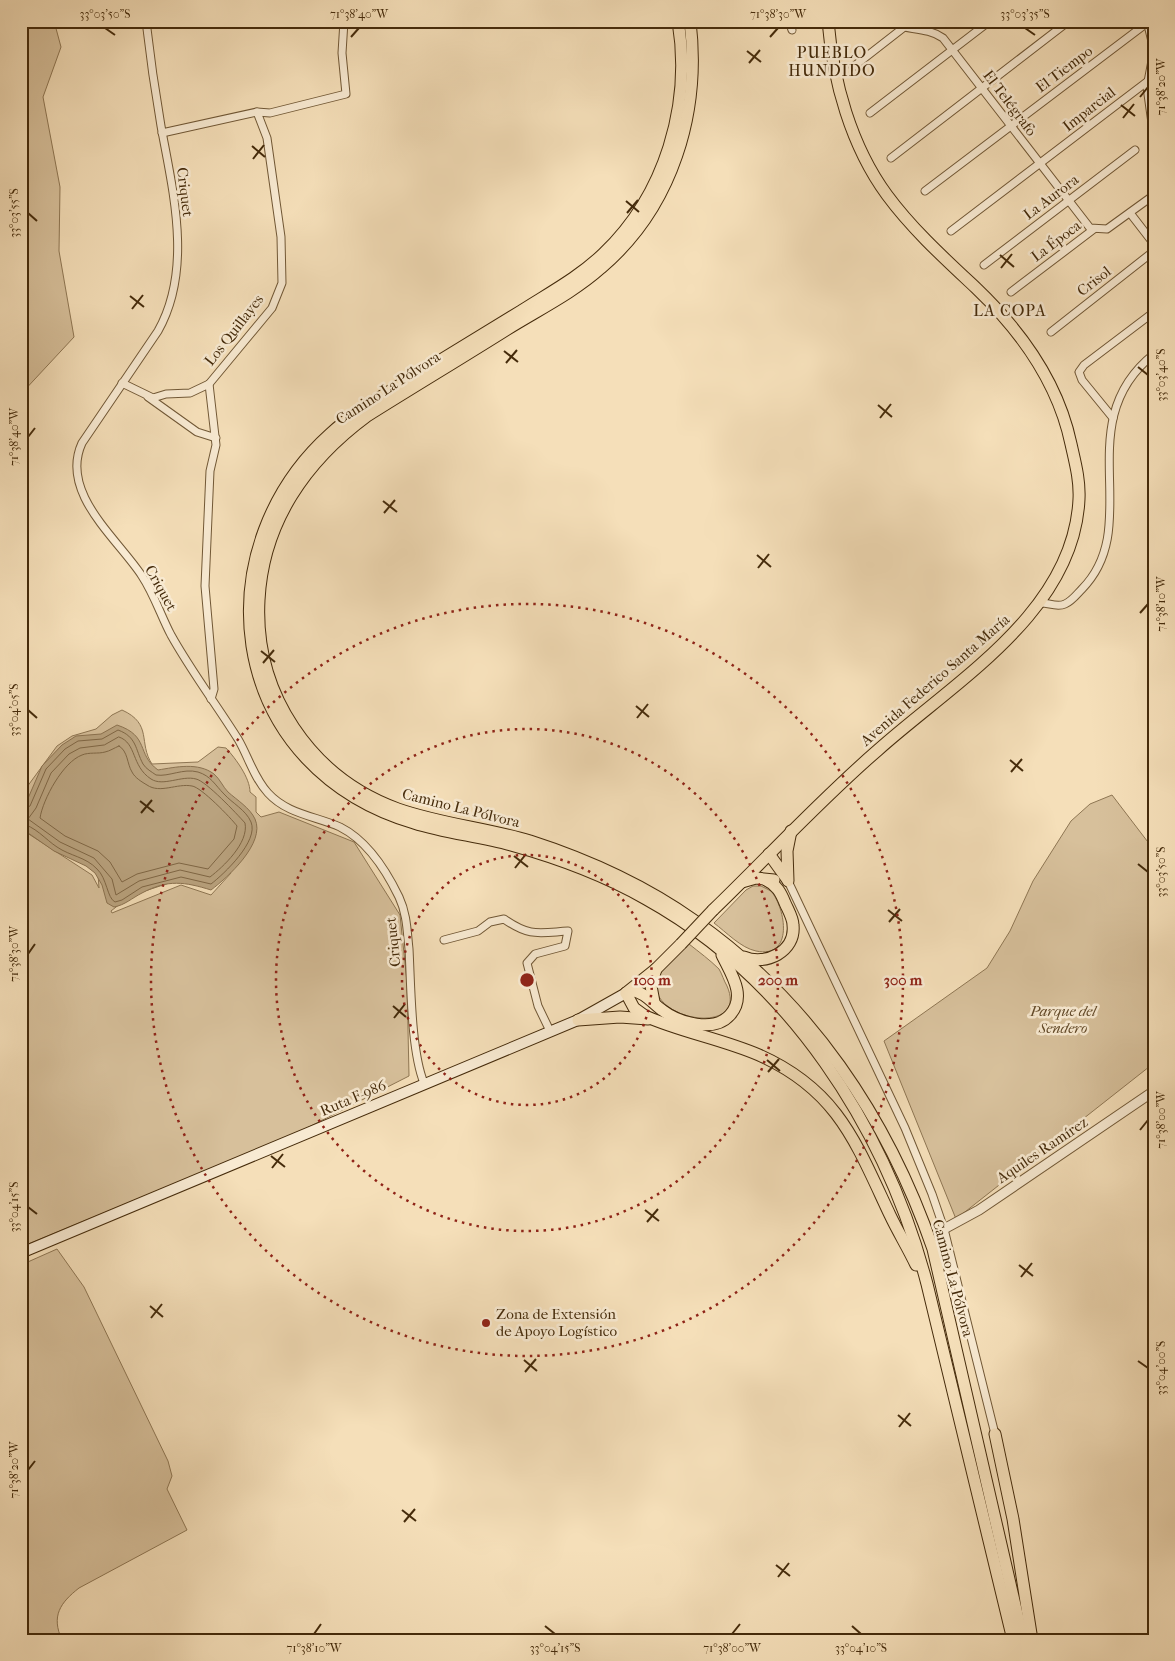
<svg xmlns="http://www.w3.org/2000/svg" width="1175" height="1661" viewBox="0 0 1175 1661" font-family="'IM FELL French Canon',serif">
<rect width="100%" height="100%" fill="#f5dfb9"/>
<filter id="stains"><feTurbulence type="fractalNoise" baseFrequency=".004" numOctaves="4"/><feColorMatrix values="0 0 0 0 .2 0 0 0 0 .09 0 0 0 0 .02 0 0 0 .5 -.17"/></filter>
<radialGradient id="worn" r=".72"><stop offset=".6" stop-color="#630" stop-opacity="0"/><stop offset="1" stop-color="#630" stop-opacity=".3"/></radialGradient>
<g fill="#d7c09b" stroke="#8e7653" fill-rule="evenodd">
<polygon points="21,21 54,21 61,47 43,97 60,187 59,251 74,337 21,394"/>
<path d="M122,710c31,14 16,33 30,54l46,-2 20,-15 8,1c10,11 24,30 24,44l6,5v15l5,5 18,-5 75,30 46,73 7,67 2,94 -112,57 -276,114v-418l71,46 7,13 -1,-14 -77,-56v-21l3,-6 33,-45 15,-10 24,-7 16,-14zM231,873l-20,22 -30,-10 -69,28 -1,-2 19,-15 63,-21z"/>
<polygon points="1112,795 1154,850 1154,1063 956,1219 884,1041 987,968 1010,931 1033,881 1071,821 1090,804"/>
<path d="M753,886h8l10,5c15,18 23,68 -15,60 -15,-3 -30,-19 -42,-28l32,-33z"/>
<path d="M689,944c10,8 21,16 30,25 3,5 5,12 8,17 23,52 -84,35 -70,-9 3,-8 25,-26 32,-33z"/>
<path d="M57,1249l27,38 84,174 4,15 -5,13 20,41 -108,58c-19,15 -28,28 -17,52h-41v-375z"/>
</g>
<path fill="#b9a27e" stroke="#8b7250" d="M117,725c33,11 19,29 41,45 18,-3 40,-8 56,4 6,5 9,13 14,18 9,8 22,16 27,27 11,24 -28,59 -44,71 -26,-8 -43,-11 -69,3 -10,5 -17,12 -28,14l-7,-4 -5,-18 -7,-12 -9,-7 -32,-15 -33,-23v-20l5,-5 16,-37 20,-21 14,-9 25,-2z"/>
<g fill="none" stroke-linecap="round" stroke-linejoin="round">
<g stroke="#7f6644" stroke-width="1">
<path d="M119,737c18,6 12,29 32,42 12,8 31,-4 45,0 10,2 41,35 49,44 4,20 -22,44 -35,54l-30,-7 -41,11 -23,14 -4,-16 -18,-21 -34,-16 -32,-23 8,-11 15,-35 18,-19 11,-6 24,-3z"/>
<path d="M119,746c9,5 8,18 13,26 3,6 10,10 15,13 13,9 30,-2 45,1 9,1 39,32 45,40l-3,13 -26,30 -29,-6 -42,11 -15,8 -12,-20 -12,-11 -33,-15 -25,-18c3,-19 23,-56 42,-63 7,-3 16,-1 23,-3 5,-1 9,-4 14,-6z"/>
<path d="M21,811l9,-5 16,-37 19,-20 13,-8 24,-2 16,-9c19,7 17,19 25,34 3,5 9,8 13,11 13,2 27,-7 42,-3 13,4 17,13 26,22 8,9 22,16 27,28 8,19 -27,52 -40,62l-30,-7 -39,10 -20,13 -7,2c-8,-4 -8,-24 -18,-33 -11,-12 -27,-13 -40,-22 -11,-7 -23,-22 -36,-23"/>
</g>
<g stroke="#715836" stroke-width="9">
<g id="minor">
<path d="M146,21c4,35 9,70 15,105 12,66 32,143 -3,205l-76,112c-23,50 36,96 60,133 12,18 19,40 29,59 20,36 45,69 67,104 10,17 16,39 30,54 19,21 47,23 72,34 28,14 46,43 59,70 8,17 8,34 10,52 2,37 2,102 15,134"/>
<polyline points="789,21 792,30"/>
<path d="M886,21c17,10 40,5 57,17l147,190 17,1 47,-34"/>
<polyline points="1147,21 1154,50 1147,87 1154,138"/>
<polyline points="853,67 912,21"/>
<polyline points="870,113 990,21"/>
<polyline points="162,133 257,112 270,113 346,94 342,53 344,21"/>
<polyline points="891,158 1069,21"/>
<polyline points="925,191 1147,23"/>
<polyline points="1130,213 1154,244"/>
<polyline points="951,231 1148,81"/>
<polyline points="984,265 1135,150"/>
<polyline points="1011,292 1094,229"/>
<polyline points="1051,332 1154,251"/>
<polyline points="122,383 153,398 166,394 190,393 209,384 272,308 282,283 281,237 267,138 257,112"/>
<polyline points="209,384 216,445 210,471 205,586 214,689 211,699"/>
<polyline points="148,397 197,432 216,438"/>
<polyline points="1113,418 1082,380 1079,372 1084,365 1154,312"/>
<path d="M1039,603c9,-1 17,5 26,1 7,-3 12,-10 17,-15 64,-65 -15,-166 72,-235"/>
<polyline points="788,881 905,1128 932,1194 944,1229 995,1434"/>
<path d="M444,940l34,-9 12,-9 14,-3c26,18 34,14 64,12l-3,15 -30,8 -8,9 11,43 12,25"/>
</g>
</g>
<g stroke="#715836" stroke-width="11">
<polyline id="tertiary" points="944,1229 979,1210 1154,1091"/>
</g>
<g stroke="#452b0b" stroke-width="12">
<polyline id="secondary" points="21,1253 578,1020 626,993"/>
</g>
<g stroke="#452b0b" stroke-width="13">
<g id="primary">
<path d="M713,910c55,-53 107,-110 165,-160 76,-68 196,-138 201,-251 1,-19 -4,-37 -8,-55 -13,-62 -50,-113 -95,-156 -31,-29 -64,-59 -89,-93 -36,-49 -54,-114 -59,-174"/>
<polyline points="626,993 656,969 681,944"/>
</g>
</g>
<g stroke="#452b0b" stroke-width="13">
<g id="trunk">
<path d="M678,21c14,84 -13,174 -75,233 -24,23 -54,39 -82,57 -36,22 -72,44 -108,66 -29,18 -58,34 -83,57 -59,53 -90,132 -78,212 14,89 77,152 162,177 31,10 65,13 97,22 47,13 93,30 135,54 144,80 240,229 281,385l86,356"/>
<path d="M690,21c11,91 -17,186 -89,247 -28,25 -63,42 -95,62 -46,29 -93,57 -139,86 -61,45 -104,106 -108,184 -5,93 51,177 139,209 43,15 88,19 132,32 59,19 114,44 165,80 114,80 193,197 238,328l90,391"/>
<polyline points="769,854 787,879"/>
<polyline points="788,881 787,851 791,831"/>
<polyline points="742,882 756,878 774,880"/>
<path d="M744,957c21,9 52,-5 49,-32 0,-7 -5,-15 -8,-22 -4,-10 -8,-18 -19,-23"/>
<path d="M631,990c15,3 20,12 31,20 17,13 52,23 68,5 17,-19 1,-41 -8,-60"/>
<path d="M626,993l8,15 11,8c36,16 77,23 114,39 79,35 97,88 131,160 8,17 18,33 26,50"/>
<polyline points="654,1002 651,986 656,969"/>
<polyline points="578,1020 620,1017 648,1019"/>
<polyline points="995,1434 1013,1519 1032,1640"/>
</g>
</g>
<use href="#minor" stroke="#f8ead2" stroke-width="7"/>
<use href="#tertiary" stroke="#f8ead2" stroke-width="9"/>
<use href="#secondary" stroke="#f8ead2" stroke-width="10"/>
<use href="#primary" stroke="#f5dfb9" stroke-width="11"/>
<use href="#trunk" stroke="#f5dfb9" stroke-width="11"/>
<g stroke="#452b0b" stroke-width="13" stroke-linecap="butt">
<polyline id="primary-bridge" points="681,944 713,910"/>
</g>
<use href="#primary-bridge" stroke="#f5dfb9" stroke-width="11"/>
</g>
<path fill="none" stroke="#452b0b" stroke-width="2" d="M105,28l10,7M1025,28l10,7M351,37l8,-9M770,37l8,-9M747,51l14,11M749,63l11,-13M1140,97l8,-10M1121,105l14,11M1123,118l11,-14M252,146l13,11M253,159l11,-14M626,201l13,11M28,213l9,8M627,213l11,-13M1000,255l14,12M1001,268l11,-14M130,296l14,11M132,309l11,-14M504,351l14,11M506,363l11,-13M1138,367l10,8M878,405l14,12M880,418l11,-14M28,437l7,-9M383,501l14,11M384,513l11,-13M757,555l14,12M758,568l11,-14M1140,613l8,-9M261,651l14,11M263,663l11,-13M636,706l13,11M28,710l9,8M637,718l11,-14M1010,760l13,11M1011,772l11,-13M140,801l14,11M141,813l11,-13M514,856l14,11M1138,864l10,8M515,868l11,-14M888,910l14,11M889,922l11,-13M28,954l7,-10M393,1006l13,11M394,1018l11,-14M767,1060l13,11M768,1072l11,-13M1140,1130l8,-10M271,1156l14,11M272,1168l11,-14M28,1207l9,7M645,1210l14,11M647,1222l11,-13M1019,1265l14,11M1021,1277l11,-14M150,1306l13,11M151,1318l11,-14M524,1360l13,11M1138,1361l10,7M525,1372l11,-13M898,1415l13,11M899,1427l11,-14M28,1470l7,-9M402,1510l14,11M404,1522l11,-13M776,1565l14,11M778,1577l11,-14M545,1626l10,8M852,1626l9,8M314,1634l7,-10M732,1634l8,-10"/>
<g fill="none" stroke="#8f2418" stroke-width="2.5" stroke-dasharray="2.5 5">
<circle cx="527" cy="980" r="125"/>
<circle cx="527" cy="980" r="251"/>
<circle cx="527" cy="980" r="376"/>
</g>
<circle fill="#8f2418" stroke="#f8ead2" stroke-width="2" cx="486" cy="1323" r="5"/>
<g text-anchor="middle" stroke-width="5" stroke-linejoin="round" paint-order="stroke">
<g font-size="15" fill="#452b0b" stroke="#f8ead2">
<text transform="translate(1064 69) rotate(-37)" y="5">El Tiempo</text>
<text transform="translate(1010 103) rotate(53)" y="5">El Telégrafo</text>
<text transform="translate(1089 109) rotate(-38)" y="5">Imparcial</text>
<text transform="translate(185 192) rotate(83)" y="5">Criquet</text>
<text transform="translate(1051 197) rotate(-37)" y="5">La Aurora</text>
<text transform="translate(1056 241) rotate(-37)" y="5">La Época</text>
<text transform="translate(1094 281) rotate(-38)" y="5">Crisol</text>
<text transform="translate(234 330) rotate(-52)" y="5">Los Quillayes</text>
<text transform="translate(388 388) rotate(-33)" y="5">Camino La Pólvora</text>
<text transform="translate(161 588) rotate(61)" y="5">Criquet</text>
<text transform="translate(935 680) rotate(-41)" y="5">Avenida Federico Santa María</text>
<text transform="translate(461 808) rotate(14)" y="5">Camino La Pólvora</text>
<text transform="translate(393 942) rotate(-96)" y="5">Criquet</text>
<text transform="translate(353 1098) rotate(-23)" y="5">Ruta F-986</text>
<text transform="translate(1042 1150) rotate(-34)" y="5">Aquiles Ramírez</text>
<text transform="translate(953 1278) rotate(75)" y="5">Camino La Pólvora</text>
</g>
<g font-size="15" font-style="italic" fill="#624928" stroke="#f8ead2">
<text x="1063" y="1016">Parque del<tspan x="1063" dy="17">Sendero</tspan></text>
</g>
<g font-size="15" fill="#452b0b" stroke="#f8ead2" text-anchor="start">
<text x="496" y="1319">Zona de Extensión<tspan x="496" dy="17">de Apoyo Logístico</tspan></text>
</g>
<g font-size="16" letter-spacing="1" fill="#452b0b" stroke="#f8ead2">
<text x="832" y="58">PUEBLO<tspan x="832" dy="18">HUNDIDO</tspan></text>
<text x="1010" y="316">LA COPA</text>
</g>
</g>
<circle cx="527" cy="980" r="8" fill="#8f2418" stroke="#f8ead2" stroke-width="2.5"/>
<g font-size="15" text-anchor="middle" font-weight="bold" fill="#8f2418" stroke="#f8ead2" stroke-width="5" stroke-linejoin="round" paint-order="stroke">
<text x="652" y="985">100 m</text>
<text x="778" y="985">200 m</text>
<text x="903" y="985">300 m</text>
</g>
<rect width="1175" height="1661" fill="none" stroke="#f5dfb9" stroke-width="55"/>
<rect x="28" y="28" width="1120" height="1606" fill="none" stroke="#452b0b" stroke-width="2"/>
<g font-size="12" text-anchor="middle" fill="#452b0b">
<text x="105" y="18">33°03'50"S</text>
<text x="359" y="18">71°38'40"W</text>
<text x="778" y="18">71°38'30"W</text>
<text x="1025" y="18">33°03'35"S</text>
<text transform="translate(1161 87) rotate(-90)" y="4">71°38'20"W</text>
<text transform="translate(14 213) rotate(-90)" y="4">33°03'55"S</text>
<text transform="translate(1161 375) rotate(-90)" y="4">33°03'40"S</text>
<text transform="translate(14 437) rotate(-90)" y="4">71°38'40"W</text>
<text transform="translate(1161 604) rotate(-90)" y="4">71°38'10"W</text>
<text transform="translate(14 710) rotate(-90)" y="4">33°04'05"S</text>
<text transform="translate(1161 872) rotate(-90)" y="4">33°03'50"S</text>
<text transform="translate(14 954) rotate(-90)" y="4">71°38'30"W</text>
<text transform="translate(1161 1120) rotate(-90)" y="4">71°38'00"W</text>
<text transform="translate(14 1207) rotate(-90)" y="4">33°04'15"S</text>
<text transform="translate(1161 1368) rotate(-90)" y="4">33°04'00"S</text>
<text transform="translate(14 1470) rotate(-90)" y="4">71°38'20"W</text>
<text x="314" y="1652">71°38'10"W</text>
<text x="555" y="1652">33°04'15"S</text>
<text x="732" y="1652">71°38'00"W</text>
<text x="861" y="1652">33°04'10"S</text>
</g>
<rect width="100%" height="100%" filter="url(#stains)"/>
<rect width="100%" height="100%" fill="url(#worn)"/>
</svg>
